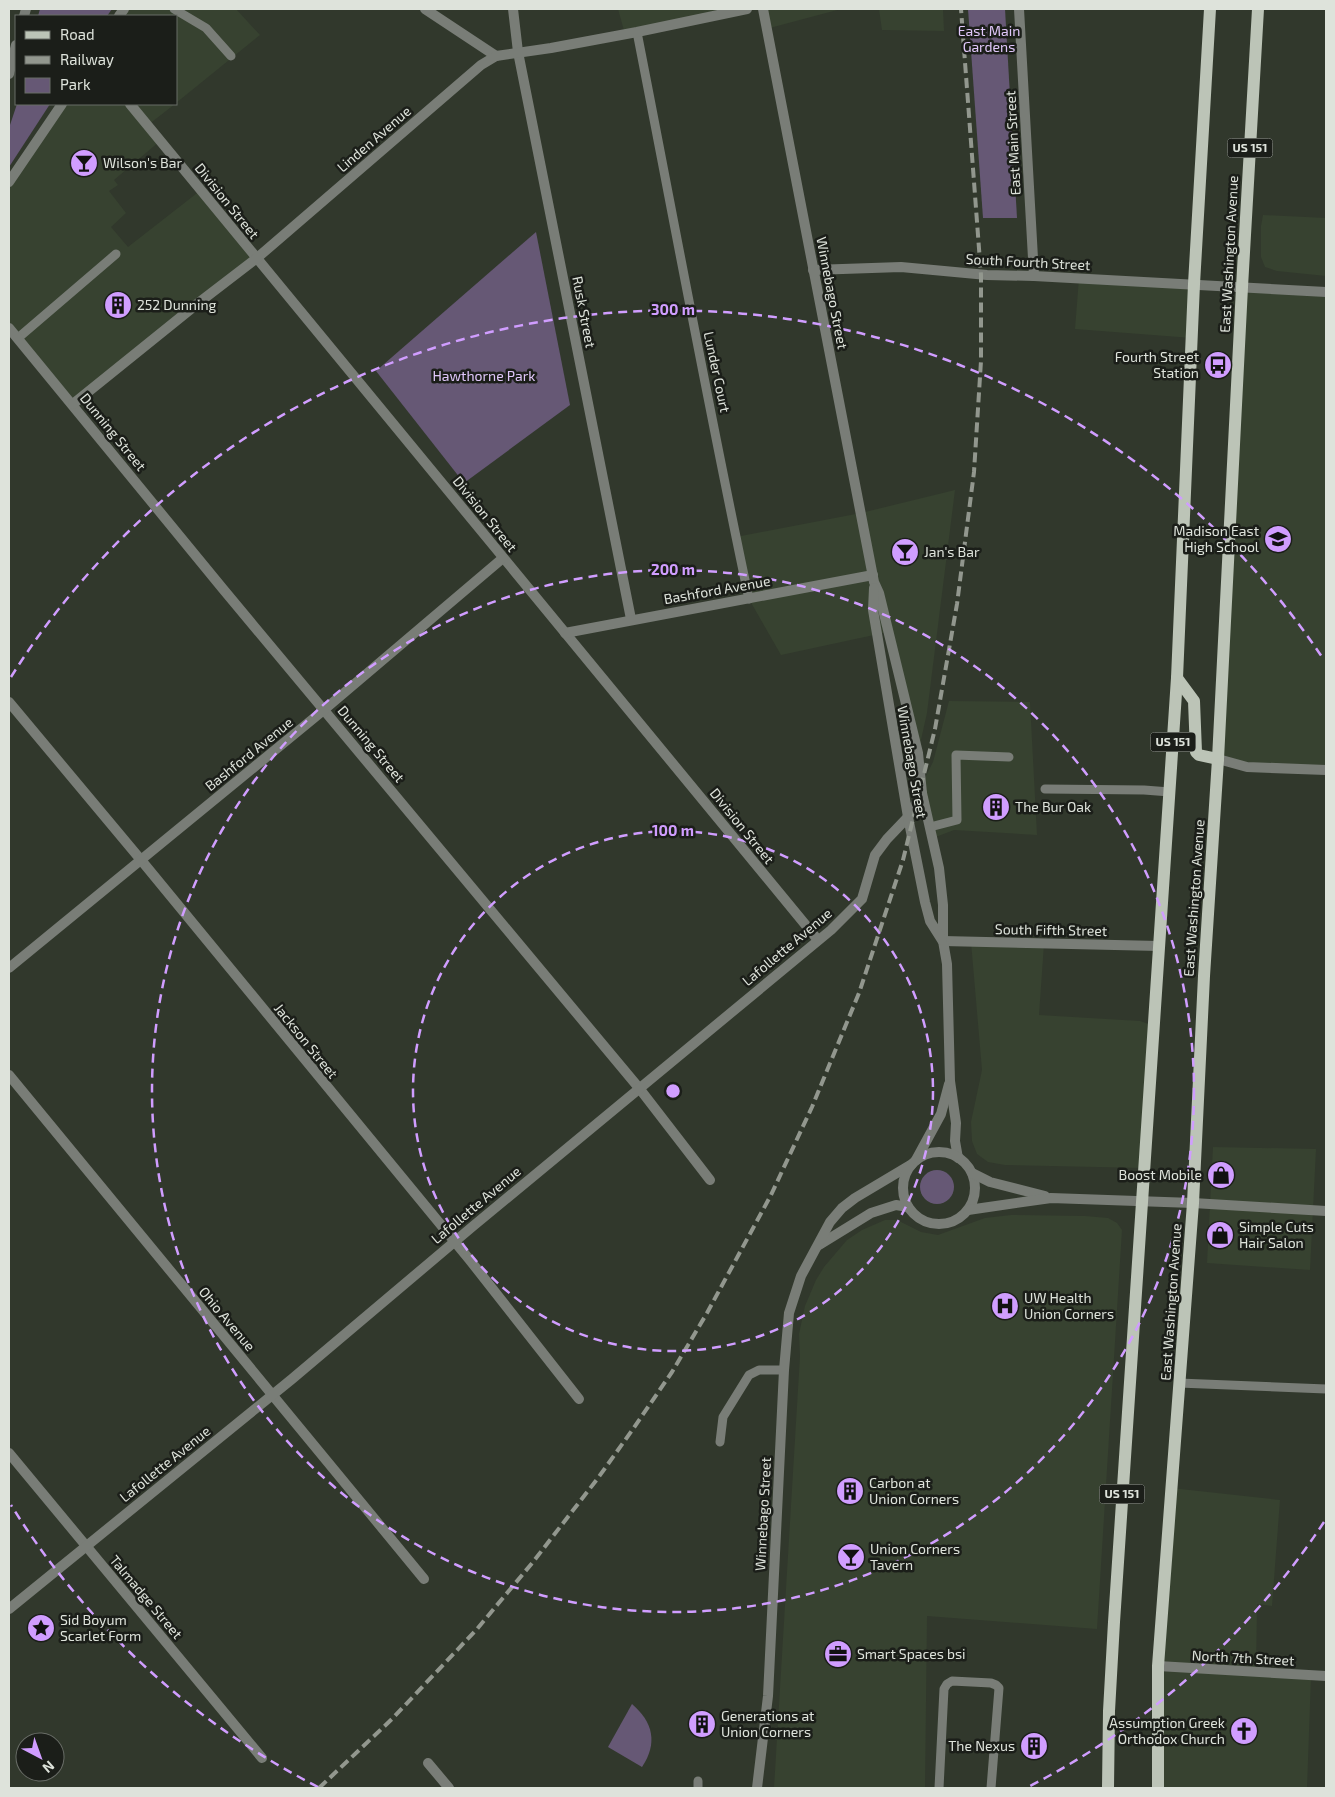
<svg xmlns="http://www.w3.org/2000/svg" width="1335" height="1797" viewBox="0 0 1335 1797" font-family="'Exo 2',sans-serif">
<rect width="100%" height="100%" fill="#31382c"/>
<g fill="#374230">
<polygon points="124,9 236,9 260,35 176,103 176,16 119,16"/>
<polygon points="618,9 747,9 625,34"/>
<polygon points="763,9 841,9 766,29"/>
<polygon points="879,9 943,9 944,31 882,30"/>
<polygon points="62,104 175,104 148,125 160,141 114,180 118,185 109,191 126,213 111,227 128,247 201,190 257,258 73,404 9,328 9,182"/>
<polygon points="1263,215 1326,218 1326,276 1277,271 1265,267 1261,257 1261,226"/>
<polygon points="1079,278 1194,284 1192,338 1075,329"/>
<polygon points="1242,287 1326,292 1326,770 1218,759"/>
<polygon points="955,490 927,713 918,753 888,632 781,655 749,599 736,537 861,513"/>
<polygon points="949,701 1030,702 1037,835 954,830 933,838 921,786 933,762"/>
<polygon points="971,942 1044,944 1039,1015 1140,1021 1154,1026 1144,1168 1005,1165 988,1162 977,1154 972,1141 971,1122 982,1070"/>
<polygon points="1213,1147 1316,1149 1310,1270 1207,1263"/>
<polygon points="1011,1215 1085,1216 1108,1218 1117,1223 1122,1230 1097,1629 927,1616 925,1788 774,1788 800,1356 799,1334 805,1306 816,1280 824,1267 847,1240 862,1230 885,1220 897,1220 921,1232 938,1235 985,1218"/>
<polygon points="1171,1488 1280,1500 1272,1606 1257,1604 1256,1672 1311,1676 1307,1788 1158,1788"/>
</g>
<g fill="#665875">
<polygon points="40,9 112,9 107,16 38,16"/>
<polygon points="968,9 1005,9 1017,218 983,218"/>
<polygon points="17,104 50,104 9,167 9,128"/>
<polygon points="536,232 570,405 464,483 376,371"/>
<circle cx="937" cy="1187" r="17"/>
<path d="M632,1704c21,18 26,39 10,63l-34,-20z"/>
</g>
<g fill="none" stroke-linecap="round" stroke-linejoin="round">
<g stroke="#797d77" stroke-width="9">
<polyline points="174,9 206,28 231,56"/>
<path d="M637,32c37,189 72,379 112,567"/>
<polyline points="18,338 116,254"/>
<polyline points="1045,789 1144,790 1170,792"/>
<polyline points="930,827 957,820 956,755 1009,757"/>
<polyline points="1179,1383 1326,1389"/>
<polyline points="720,1442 723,1417 749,1375 759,1370 784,1370"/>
<polyline points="698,1788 698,1781"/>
<polyline points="939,1788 944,1689 947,1684 952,1681 991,1683 996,1685 999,1688 991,1788"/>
</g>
<g stroke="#797d77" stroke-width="10">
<polyline points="425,9 496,56"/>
<polyline points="513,9 518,52 631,619"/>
<polyline points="1019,9 1034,276"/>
<polyline points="130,104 818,940"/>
<polyline points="813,270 901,267 987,275 1034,276 1326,292"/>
<polyline points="9,328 223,589 639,1088 710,1180"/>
<polyline points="73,404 197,304 257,258 481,65 496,56 551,48 637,32 747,9"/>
<polyline points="565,633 873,575"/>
<polyline points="9,702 141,860 469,1259 579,1399"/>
<polyline points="1218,759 1247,767 1326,770"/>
<polyline points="943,941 1159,946"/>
<polyline points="9,968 325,709 503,558"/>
<polyline points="9,1075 424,1579"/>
<polyline points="1193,1203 1326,1211"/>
<polyline points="819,1245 871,1213 896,1205 908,1207"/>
<polyline points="9,1453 262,1758"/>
<polyline points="9,1609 292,1379 472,1227 831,930 862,899 875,855 887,839 908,817 922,793"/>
<polyline points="1158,1666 1326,1676"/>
<polyline points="428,1763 449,1788"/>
<polyline points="757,1788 768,1696 784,1370 789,1313 801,1276 830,1222 842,1208 855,1198 912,1164"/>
</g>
<g stroke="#797d77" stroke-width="10">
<polyline points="763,9 874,582 879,593 918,753 922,793 939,868 943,905 943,941 947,964 950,1081 956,1123 955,1141 958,1158"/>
<polyline points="24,16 26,9"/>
<polyline points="119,16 124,9"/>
<polyline points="9,74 16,45"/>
<polyline points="9,182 62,104"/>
<polyline points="874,588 873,610 908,817 925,902 930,921 942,940"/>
<circle cx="939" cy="1188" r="36"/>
<polyline points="916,1160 941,1114 949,1084"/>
<polyline points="972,1173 990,1182 1045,1196"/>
<polyline points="968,1210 1051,1198 1193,1203"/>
</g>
<g stroke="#bcc4b7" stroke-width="12">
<polyline points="1177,678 1194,701 1196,752 1199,755 1218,759"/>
<polyline points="1108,1788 1109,1711 1114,1622 1177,678 1194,284 1210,9"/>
<polyline points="1158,1788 1158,1666 1193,1203 1204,976 1218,759 1242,287 1258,9"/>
</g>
<polyline stroke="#92978e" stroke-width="4" stroke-dasharray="10 5" stroke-linecap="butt" points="319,1788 392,1719 477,1629 533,1562 598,1478 633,1429 672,1372 707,1313 771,1195 812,1107 859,993 903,860 935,729 957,604 974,472 981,361 981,275 961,9"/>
</g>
<g fill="none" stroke="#d09dff" stroke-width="2.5" stroke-dasharray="9 6">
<circle cx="673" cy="1091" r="260"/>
<circle cx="673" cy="1091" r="521"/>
<path d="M1324 1522A781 781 0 0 1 1028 1787M318 1787A781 781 0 0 1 11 1505M11 677A781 781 0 0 1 1324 660"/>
</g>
<defs>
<g id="bar-disc" transform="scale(1.4375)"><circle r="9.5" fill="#d09dff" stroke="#1b1e19"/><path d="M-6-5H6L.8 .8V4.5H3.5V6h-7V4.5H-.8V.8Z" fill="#111"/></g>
<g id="building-disc" transform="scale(1.4375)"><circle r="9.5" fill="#d09dff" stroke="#1b1e19"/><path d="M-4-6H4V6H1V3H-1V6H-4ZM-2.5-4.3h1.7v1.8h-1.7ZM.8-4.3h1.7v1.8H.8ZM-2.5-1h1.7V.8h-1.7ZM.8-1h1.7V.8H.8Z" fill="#111"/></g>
<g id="bus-disc" transform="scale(1.4375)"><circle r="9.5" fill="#d09dff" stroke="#1b1e19"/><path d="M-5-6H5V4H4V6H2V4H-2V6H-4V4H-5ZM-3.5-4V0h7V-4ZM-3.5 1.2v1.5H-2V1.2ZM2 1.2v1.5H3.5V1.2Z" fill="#111"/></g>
<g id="school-disc" transform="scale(1.4375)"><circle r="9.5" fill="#d09dff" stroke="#1b1e19"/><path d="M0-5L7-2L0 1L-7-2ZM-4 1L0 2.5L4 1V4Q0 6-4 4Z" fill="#111"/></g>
<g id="shop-disc" transform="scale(1.4375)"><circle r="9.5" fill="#d09dff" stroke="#1b1e19"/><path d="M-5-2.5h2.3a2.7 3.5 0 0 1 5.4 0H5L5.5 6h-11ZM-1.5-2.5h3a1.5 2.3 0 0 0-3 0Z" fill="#111"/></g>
<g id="hospital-disc" transform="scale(1.4375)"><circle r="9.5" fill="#d09dff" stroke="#1b1e19"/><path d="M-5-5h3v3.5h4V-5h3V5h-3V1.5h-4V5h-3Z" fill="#111"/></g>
<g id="sight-disc" transform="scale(1.4375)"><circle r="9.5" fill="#d09dff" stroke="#1b1e19"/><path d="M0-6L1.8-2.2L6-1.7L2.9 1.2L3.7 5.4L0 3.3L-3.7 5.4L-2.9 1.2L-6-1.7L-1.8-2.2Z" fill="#111"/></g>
<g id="office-disc" transform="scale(1.4375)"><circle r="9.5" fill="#d09dff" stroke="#1b1e19"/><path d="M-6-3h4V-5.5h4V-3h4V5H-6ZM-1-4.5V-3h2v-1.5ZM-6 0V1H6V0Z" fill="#111"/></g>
<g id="church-disc" transform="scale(1.4375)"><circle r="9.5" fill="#d09dff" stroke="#1b1e19"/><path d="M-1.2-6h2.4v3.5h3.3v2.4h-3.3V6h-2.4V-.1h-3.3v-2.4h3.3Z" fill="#111"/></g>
</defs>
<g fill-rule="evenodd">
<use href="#bar-disc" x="84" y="163"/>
<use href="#building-disc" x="118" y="305"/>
<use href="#bus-disc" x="1218" y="365"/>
<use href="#school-disc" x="1278" y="539"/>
<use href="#bar-disc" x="905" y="552"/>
<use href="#building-disc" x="996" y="807"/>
<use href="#shop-disc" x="1221" y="1175"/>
<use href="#shop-disc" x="1220" y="1235"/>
<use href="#hospital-disc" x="1005" y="1306"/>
<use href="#building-disc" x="850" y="1491"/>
<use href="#bar-disc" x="851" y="1557"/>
<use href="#sight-disc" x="41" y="1628"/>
<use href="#office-disc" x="838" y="1654"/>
<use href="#building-disc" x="702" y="1724"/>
<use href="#church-disc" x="1244" y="1731"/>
<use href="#building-disc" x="1034" y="1746"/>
</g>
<g text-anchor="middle" stroke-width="5" stroke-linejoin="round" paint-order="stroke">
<g fill="#1b1e19" stroke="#a4a8a1" stroke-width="1">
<rect x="1227.5" y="138.5" width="45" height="19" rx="4"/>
<rect x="1150.5" y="732.5" width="45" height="19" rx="4"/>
<rect x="1099.5" y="1484.5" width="45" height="19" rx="4"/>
</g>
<g font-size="12" font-weight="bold" fill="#dee3db">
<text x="1250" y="152">US 151</text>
<text x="1173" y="746">US 151</text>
<text x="1122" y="1498">US 151</text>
</g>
<g font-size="14" fill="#e0c7fa" stroke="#1b1e19">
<text x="989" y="36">East Main<tspan x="989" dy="16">Gardens</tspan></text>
<text x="484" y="381">Hawthorne Park</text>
</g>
<g font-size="14" fill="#dee3db" stroke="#1b1e19">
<text transform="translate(374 139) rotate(-41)" y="5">Linden Avenue</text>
<text transform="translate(1013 143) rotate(-93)" y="5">East Main Street</text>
<text transform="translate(227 201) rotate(51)" y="5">Division Street</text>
<text transform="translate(1229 254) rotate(-87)" y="5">East Washington Avenue</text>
<text transform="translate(1028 262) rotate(3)" y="5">South Fourth Street</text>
<text transform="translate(832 293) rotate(79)" y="5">Winnebago Street</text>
<text transform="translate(584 312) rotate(79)" y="5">Rusk Street</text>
<text transform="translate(717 372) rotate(78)" y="5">Lunder Court</text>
<text transform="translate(113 432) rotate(51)" y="5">Dunning Street</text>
<text transform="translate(485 514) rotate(51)" y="5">Division Street</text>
<text transform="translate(717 590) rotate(-10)" y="5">Bashford Avenue</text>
<text transform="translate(371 744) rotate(50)" y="5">Dunning Street</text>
<text transform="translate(249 754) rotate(-39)" y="5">Bashford Avenue</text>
<text transform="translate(912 762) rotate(80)" y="5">Winnebago Street</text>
<text transform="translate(742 826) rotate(51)" y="5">Division Street</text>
<text transform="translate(1194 898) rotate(-86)" y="5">East Washington Avenue</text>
<text transform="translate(1051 930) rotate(1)" y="5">South Fifth Street</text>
<text transform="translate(787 947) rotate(-40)" y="5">Lafollette Avenue</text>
<text transform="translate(306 1041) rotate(51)" y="5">Jackson Street</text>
<text transform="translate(476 1205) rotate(-40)" y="5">Lafollette Avenue</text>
<text transform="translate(1171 1302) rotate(-86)" y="5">East Washington Avenue</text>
<text transform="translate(227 1319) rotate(50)" y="5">Ohio Avenue</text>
<text transform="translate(165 1464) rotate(-39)" y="5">Lafollette Avenue</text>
<text transform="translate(763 1514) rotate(-87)" y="5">Winnebago Street</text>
<text transform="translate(146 1597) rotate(50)" y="5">Talmadge Street</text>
<text transform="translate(1243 1658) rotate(3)" y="5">North 7th Street</text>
</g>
<g font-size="14" fill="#dee3db" stroke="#1b1e19" text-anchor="start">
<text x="103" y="168">Wilson's Bar</text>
<text x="137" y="310">252 Dunning</text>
<text x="1199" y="362" text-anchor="end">Fourth Street<tspan x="1199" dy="16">Station</tspan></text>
<text x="1259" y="536" text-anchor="end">Madison East<tspan x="1259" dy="16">High School</tspan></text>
<text x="924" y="557">Jan's Bar</text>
<text x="1015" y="812">The Bur Oak</text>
<text x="1202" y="1180" text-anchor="end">Boost Mobile</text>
<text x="1239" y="1232">Simple Cuts<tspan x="1239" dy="16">Hair Salon</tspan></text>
<text x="1024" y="1303">UW Health<tspan x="1024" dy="16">Union Corners</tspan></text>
<text x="869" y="1488">Carbon at<tspan x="869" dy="16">Union Corners</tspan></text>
<text x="870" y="1554">Union Corners<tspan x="870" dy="16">Tavern</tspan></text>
<text x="60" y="1625">Sid Boyum<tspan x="60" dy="16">Scarlet Form</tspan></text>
<text x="857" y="1659">Smart Spaces bsi</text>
<text x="721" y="1721">Generations at<tspan x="721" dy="16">Union Corners</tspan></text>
<text x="1225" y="1728" text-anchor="end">Assumption Greek<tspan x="1225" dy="16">Orthodox Church</tspan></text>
<text x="1015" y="1751" text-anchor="end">The Nexus</text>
</g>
</g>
<circle cx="673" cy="1091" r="8" fill="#d09dff" stroke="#1b1e19" stroke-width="2.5"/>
<g font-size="15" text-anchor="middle" font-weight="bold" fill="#d09dff" stroke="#1b1e19" stroke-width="5" stroke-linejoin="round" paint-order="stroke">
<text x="673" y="315">300 m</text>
<text x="673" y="575">200 m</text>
<text x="673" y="836">100 m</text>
</g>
<rect width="1335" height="1797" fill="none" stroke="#dee3db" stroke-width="20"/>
<rect x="15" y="15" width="162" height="90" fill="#1b1e19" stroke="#696d67"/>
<rect x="25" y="31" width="25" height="8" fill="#bcc4b7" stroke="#696d67"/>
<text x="60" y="40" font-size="15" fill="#dee3db">Road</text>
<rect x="25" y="56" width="25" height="8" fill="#92978e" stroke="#696d67"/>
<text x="60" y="65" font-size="15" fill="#dee3db">Railway</text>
<rect x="25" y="78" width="25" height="15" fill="#665875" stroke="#696d67"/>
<text x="60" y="90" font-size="15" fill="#dee3db">Park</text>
<g transform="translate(40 1757) rotate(139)"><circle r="24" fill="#1b1e19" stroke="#696d67"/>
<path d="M0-4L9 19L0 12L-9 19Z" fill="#d09dff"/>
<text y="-8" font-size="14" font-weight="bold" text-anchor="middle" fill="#dee3db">N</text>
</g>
</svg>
